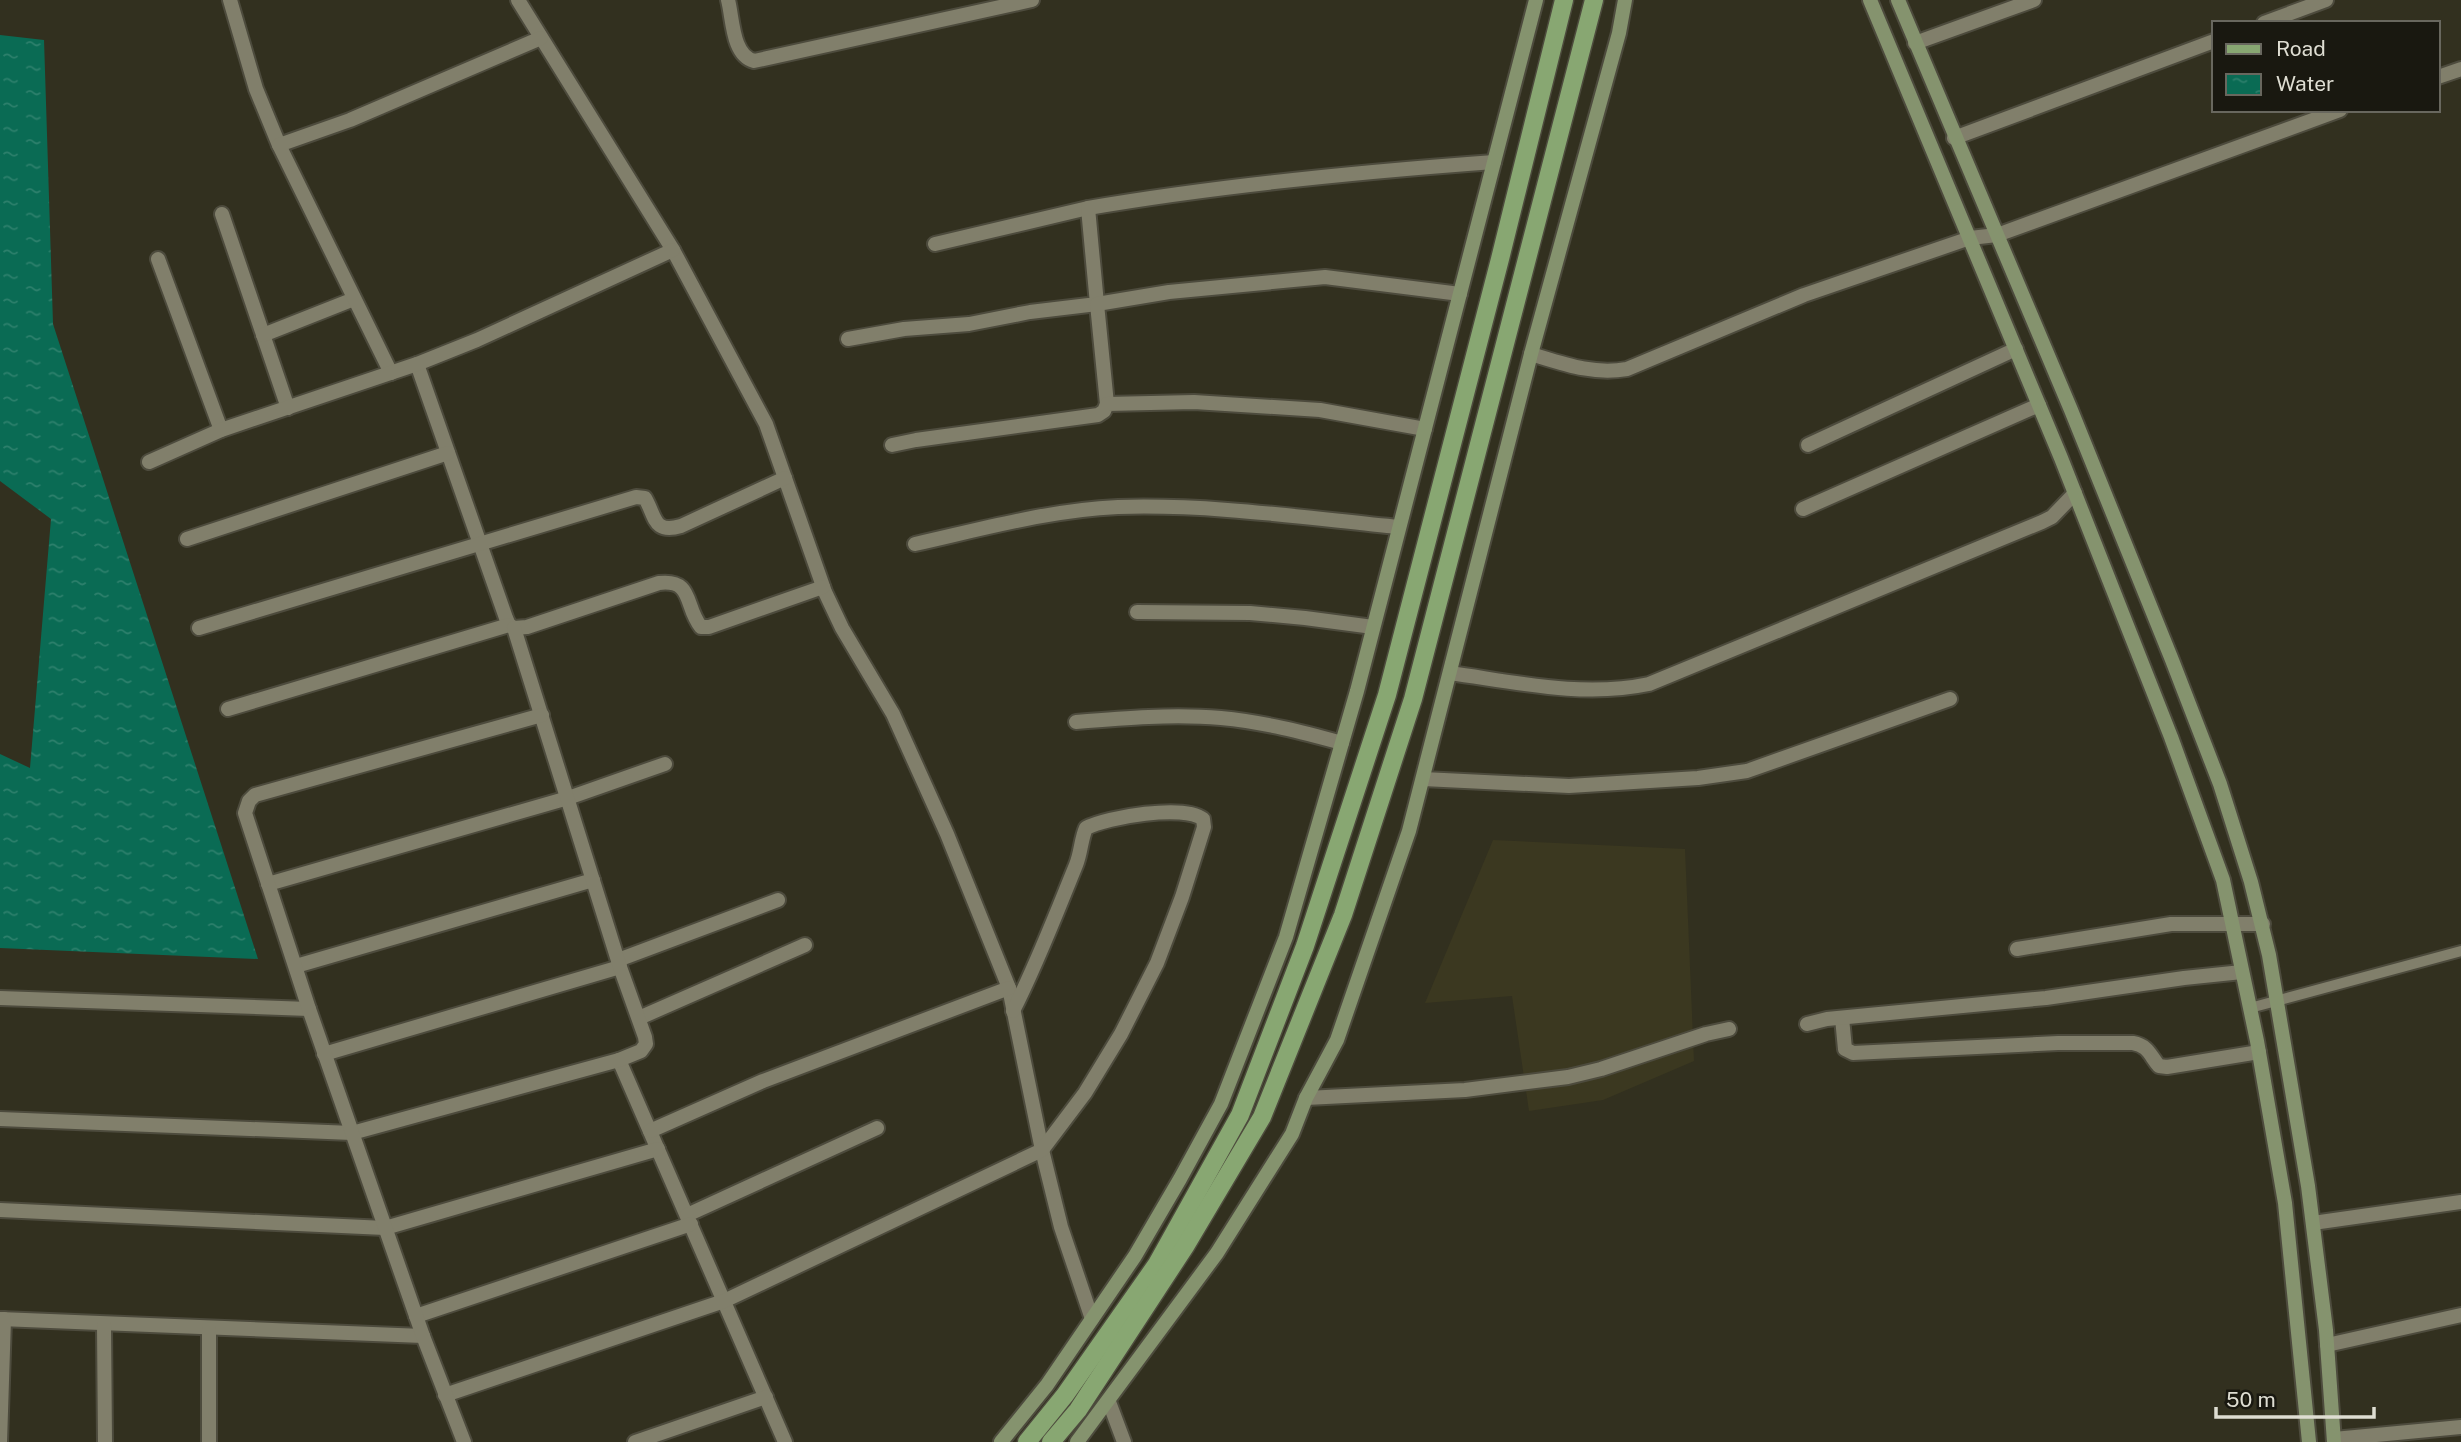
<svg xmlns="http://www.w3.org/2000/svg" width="2461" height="1442" viewBox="0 0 2461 1442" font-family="'Public Sans',sans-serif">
<defs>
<pattern id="water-ripples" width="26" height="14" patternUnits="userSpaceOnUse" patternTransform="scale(1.75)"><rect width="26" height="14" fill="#0a6b54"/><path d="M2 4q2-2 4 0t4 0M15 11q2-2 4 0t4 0" fill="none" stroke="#2d806c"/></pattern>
</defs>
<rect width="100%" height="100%" fill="#32301f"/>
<polygon fill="#3b3820" points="1493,840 1685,849 1694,1061 1603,1100 1529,1111 1512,996 1425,1003"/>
<polygon fill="url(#water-ripples)" points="0,35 44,40 53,324 258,959 0,948 0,754 30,768 51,519 0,481"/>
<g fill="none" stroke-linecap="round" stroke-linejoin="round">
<g stroke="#4d4b3d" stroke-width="14">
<polyline id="service" points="2250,1008 2461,951"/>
</g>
<g stroke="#4d4b3d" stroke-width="18">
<g id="minor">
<polyline points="230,0 256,89 279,145"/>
<polyline points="518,0 673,250 766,424 825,592 842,628 893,714 947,834 1009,988 1042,1150 1061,1227 1092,1319"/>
<path d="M728,0c5,19 4,55 26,61l278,-61"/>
<polyline points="2264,23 2326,0"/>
<polyline points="1915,43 2034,0"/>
<polyline points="2438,77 2461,69"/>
<polyline points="1954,138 2214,41"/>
<polyline points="222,214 288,408"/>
<polyline points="935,244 1088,208"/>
<polyline points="158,259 221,430"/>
<polyline points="263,335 354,299"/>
<path d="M848,339l56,-10 65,-5 61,-12 67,-8 -9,-96c134,-23 270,-36 406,-46"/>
<path d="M1531,354c33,10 62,21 96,15l177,-74 166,-57 27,-3 343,-125"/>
<path d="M417,364l89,254 3,7 5,3 13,-1 132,-44c35,-4 25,23 42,44h8l114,-40"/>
<polyline points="391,373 279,145 350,120 541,38"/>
<polyline points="1107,404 1097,304 1169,292 1325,277 1460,294"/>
<polyline points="892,445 916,440 1098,415 1104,411 1107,404 1194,402 1320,410 1425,429"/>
<polyline points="1808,445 2016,349"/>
<polyline points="149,462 221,430 417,364 477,340 673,250"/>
<polyline points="1803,509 2039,405"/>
<polyline points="187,539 448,453"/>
<path d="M915,544c67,-15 135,-34 203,-37 94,-3 188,11 281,20"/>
<polyline points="1137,612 1250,613 1305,618 1373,627"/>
<path d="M199,628l437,-131 9,1c11,19 8,36 36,28l104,-48"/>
<path d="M1450,673c65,9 133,25 199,11l393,-162 10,-5 23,-24"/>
<polyline points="228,709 509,625"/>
<path d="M1076,722c48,-4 97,-8 145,-4 42,4 81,14 121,25"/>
<polyline points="1423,779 1569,786 1698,778 1747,771 1950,699"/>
<polyline points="268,884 568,798 665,764"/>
<polyline points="2017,949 2171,924 2263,924"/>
<polyline points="618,960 778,900"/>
<polyline points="296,966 593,880"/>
<polyline points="0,998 309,1009"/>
<polyline points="639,1018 805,945"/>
<path d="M1842,1018l3,31 8,4 205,-10h75c16,3 17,13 26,23l8,1 92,-15"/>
<polyline points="1807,1024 1827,1019 2046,998 2184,978 2242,972"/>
<polyline points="324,1054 620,967"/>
<polyline points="619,1060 785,1442"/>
<polyline points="1306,1098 1465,1090 1568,1077 1601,1069 1706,1034 1729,1029"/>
<polyline points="0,1119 352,1133 619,1060 641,1051 646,1044 645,1037 620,967 514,628"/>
<polyline points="650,1131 763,1081 1009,988"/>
<polyline points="0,1210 385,1228 658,1149"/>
<polyline points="687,1215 877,1128"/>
<polyline points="2313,1223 2461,1202"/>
<polyline points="416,1316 691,1224"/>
<polyline points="0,1319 423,1336"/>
<polyline points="104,1325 105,1442"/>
<polyline points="2327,1345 2461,1315"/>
<path d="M445,1395l279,-94 318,-151 43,-57 36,-59 36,-71 25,-66 22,-70 -1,-8c-19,-15 -96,-2 -117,9 -5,11 -5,25 -10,37 -20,49 -39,99 -63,146"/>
<polyline points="1109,1402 1124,1442"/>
<polyline points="2334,1439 2461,1427"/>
<polyline points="0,1442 4,1319"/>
<polyline points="209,1442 209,1329"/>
<polyline points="464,1442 423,1336 309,1009 245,813 249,801 255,795 542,715"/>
<polyline points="635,1442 766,1397"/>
</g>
</g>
<g stroke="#4d4b3d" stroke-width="18">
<g id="secondary">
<polyline points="1870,0 2061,458 2171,737 2223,880 2257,1041 2285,1203 2309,1442"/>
<polyline points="1898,0 2071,410 2172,660 2220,784 2251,882 2269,955 2308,1186 2326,1330 2334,1442"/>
<polyline points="1001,1442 1047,1385 1135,1256 1180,1179 1221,1104 1286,937 1357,691 1536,0"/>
<polyline points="1077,1442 1217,1253 1292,1134 1306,1098 1337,1040 1409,831 1531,354 1619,33 1625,0"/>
</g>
</g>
<g stroke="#4d4b3d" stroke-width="21">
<g id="primary">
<polyline points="1027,1442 1065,1395 1157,1264 1240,1115 1305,946 1387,695 1500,259 1564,0"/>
<polyline points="1051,1442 1078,1410 1186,1245 1262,1117 1343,915 1413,699 1594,0"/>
</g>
</g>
<use href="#service" stroke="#817f6b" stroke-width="10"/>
<use href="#minor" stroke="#817f6b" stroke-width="14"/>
<use href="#secondary" stroke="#85936e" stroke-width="14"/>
<use href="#primary" stroke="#88a772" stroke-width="18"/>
</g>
<rect x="2212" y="21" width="228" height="91" fill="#191810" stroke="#68675e" stroke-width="2"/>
<rect x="2226" y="44" width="35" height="10" fill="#88a772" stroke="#68675e" stroke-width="2"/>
<text x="2276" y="56" font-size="21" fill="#deddd2">Road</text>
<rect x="2226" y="74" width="35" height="21" fill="url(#water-ripples)" stroke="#68675e" stroke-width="2"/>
<text x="2276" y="91" font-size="21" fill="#deddd2">Water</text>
<path d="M2216 1407v10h158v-10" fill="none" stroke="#deddd2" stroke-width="3.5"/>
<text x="2226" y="1407" font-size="21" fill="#deddd2" stroke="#191810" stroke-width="5" paint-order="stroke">50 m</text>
</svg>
